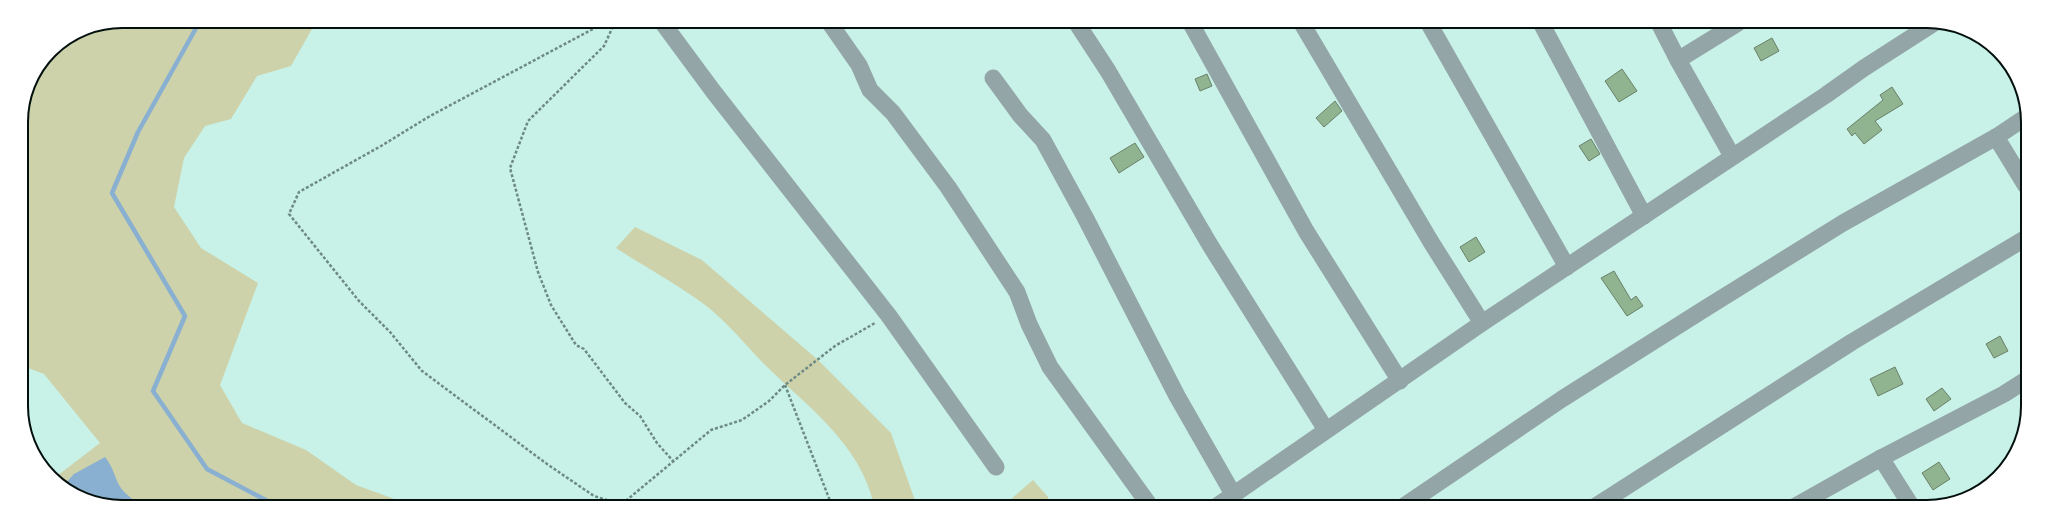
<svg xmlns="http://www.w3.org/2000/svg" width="2049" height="528" viewBox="0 0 2049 528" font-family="Arial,sans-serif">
<rect width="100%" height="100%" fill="#c8f2e7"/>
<g fill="#cdd2ab">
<polygon points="122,21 313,21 313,27 291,66 257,76 231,119 205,126 184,158 174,207 201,248 258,283 220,385 242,423 306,450 356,485 411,505 102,505 53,479 100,443 44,374 23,366 21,116 29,83 51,51 84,29"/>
<path d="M635,227l67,33 116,100 73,73 26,73h-43c-13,-63 -69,-101 -111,-143 -17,-18 -39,-44 -58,-58 -28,-21 -60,-38 -89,-57z"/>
<polygon points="1033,480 1048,497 1049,506 1003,506"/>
</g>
<path fill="#89b0d0" d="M105,457c14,18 7,28 29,43l-1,5h-31l-38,-20 10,-11z"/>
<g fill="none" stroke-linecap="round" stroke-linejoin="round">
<polyline stroke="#89b0d0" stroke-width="4.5" points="200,21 138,132 112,193 185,316 153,391 207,469 275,505"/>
</g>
<g fill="#90b390" stroke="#6a816a">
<polygon points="1772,38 1779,51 1761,61 1754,48"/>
<polygon points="1622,69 1637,91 1619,102 1605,81"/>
<polygon points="1207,74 1212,86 1200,91 1195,79"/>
<polygon points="1892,87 1903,104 1875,121 1882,130 1864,144 1855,133 1852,136 1847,129 1883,100 1880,95"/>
<polygon points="1335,101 1342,111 1324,127 1316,118"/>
<polygon points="1591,139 1600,154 1589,161 1579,146"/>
<polygon points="1135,143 1144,157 1119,173 1110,158"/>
<polygon points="1476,237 1485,252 1469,262 1460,247"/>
<polygon points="1614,271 1631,300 1636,296 1643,306 1627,316 1601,278"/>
<polygon points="2000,336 2008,351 1994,358 1986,344"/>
<polygon points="1895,367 1903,384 1878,396 1870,379"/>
<polygon points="1942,388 1951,399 1934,411 1926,399"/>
<polygon points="1939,462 1950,479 1933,490 1922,473"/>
</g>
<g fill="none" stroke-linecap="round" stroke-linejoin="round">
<g stroke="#6d8a83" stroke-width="2.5" stroke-dasharray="3 2" stroke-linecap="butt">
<polyline points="606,22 430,116 381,146 299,192 289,214 359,301 390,332 422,371 547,464 594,496 626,506"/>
<polyline points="615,22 604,46 528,121 510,168 538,272 551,305 576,345 584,349 625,403 640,416 657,443 673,461"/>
<polyline points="785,385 832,506"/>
<polyline points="622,504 711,430 742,420 769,401 785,385 835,346 875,323"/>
</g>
<g stroke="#94a5a8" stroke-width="17">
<polyline points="662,22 713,91 889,316 996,467"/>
<polyline points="829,22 859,65 870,90 893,113 948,187 1017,292 1029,324 1050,367 1150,506"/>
<polyline points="1076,22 1108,71 1210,245 1326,430"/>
<polyline points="1190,22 1306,231 1400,381"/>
<polyline points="1301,22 1431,242 1482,323"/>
<polyline points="1428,22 1567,267"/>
<polyline points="1541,23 1644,216"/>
<polyline points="1659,23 1678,60 1732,156"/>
<polyline points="1678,60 1738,23"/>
<polyline points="993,78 1020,115 1043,140 1085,217 1177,396 1233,494"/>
<polyline points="1996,137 2026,186"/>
<polyline points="1881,458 1912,507"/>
<polyline points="1217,506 1482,323 1826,95 1864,68 1934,23"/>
<polyline points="1404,506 1562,399 1706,308 1843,223 1996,137 2026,117"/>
<polyline points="1596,506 1852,342 2026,238"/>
<polyline points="1794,507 1881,458 2004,394 2026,380"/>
</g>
</g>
<path d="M0 0H2049V528H0ZM122 28H1927A94 94 0 0 1 2021 122V406A94 94 0 0 1 1927 500H122A94 94 0 0 1 28 406V122A94 94 0 0 1 122 28Z" fill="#fff" fill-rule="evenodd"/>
<path fill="none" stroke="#03100d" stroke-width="2" d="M122 28H1927A94 94 0 0 1 2021 122V406A94 94 0 0 1 1927 500H122A94 94 0 0 1 28 406V122A94 94 0 0 1 122 28Z"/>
</svg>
